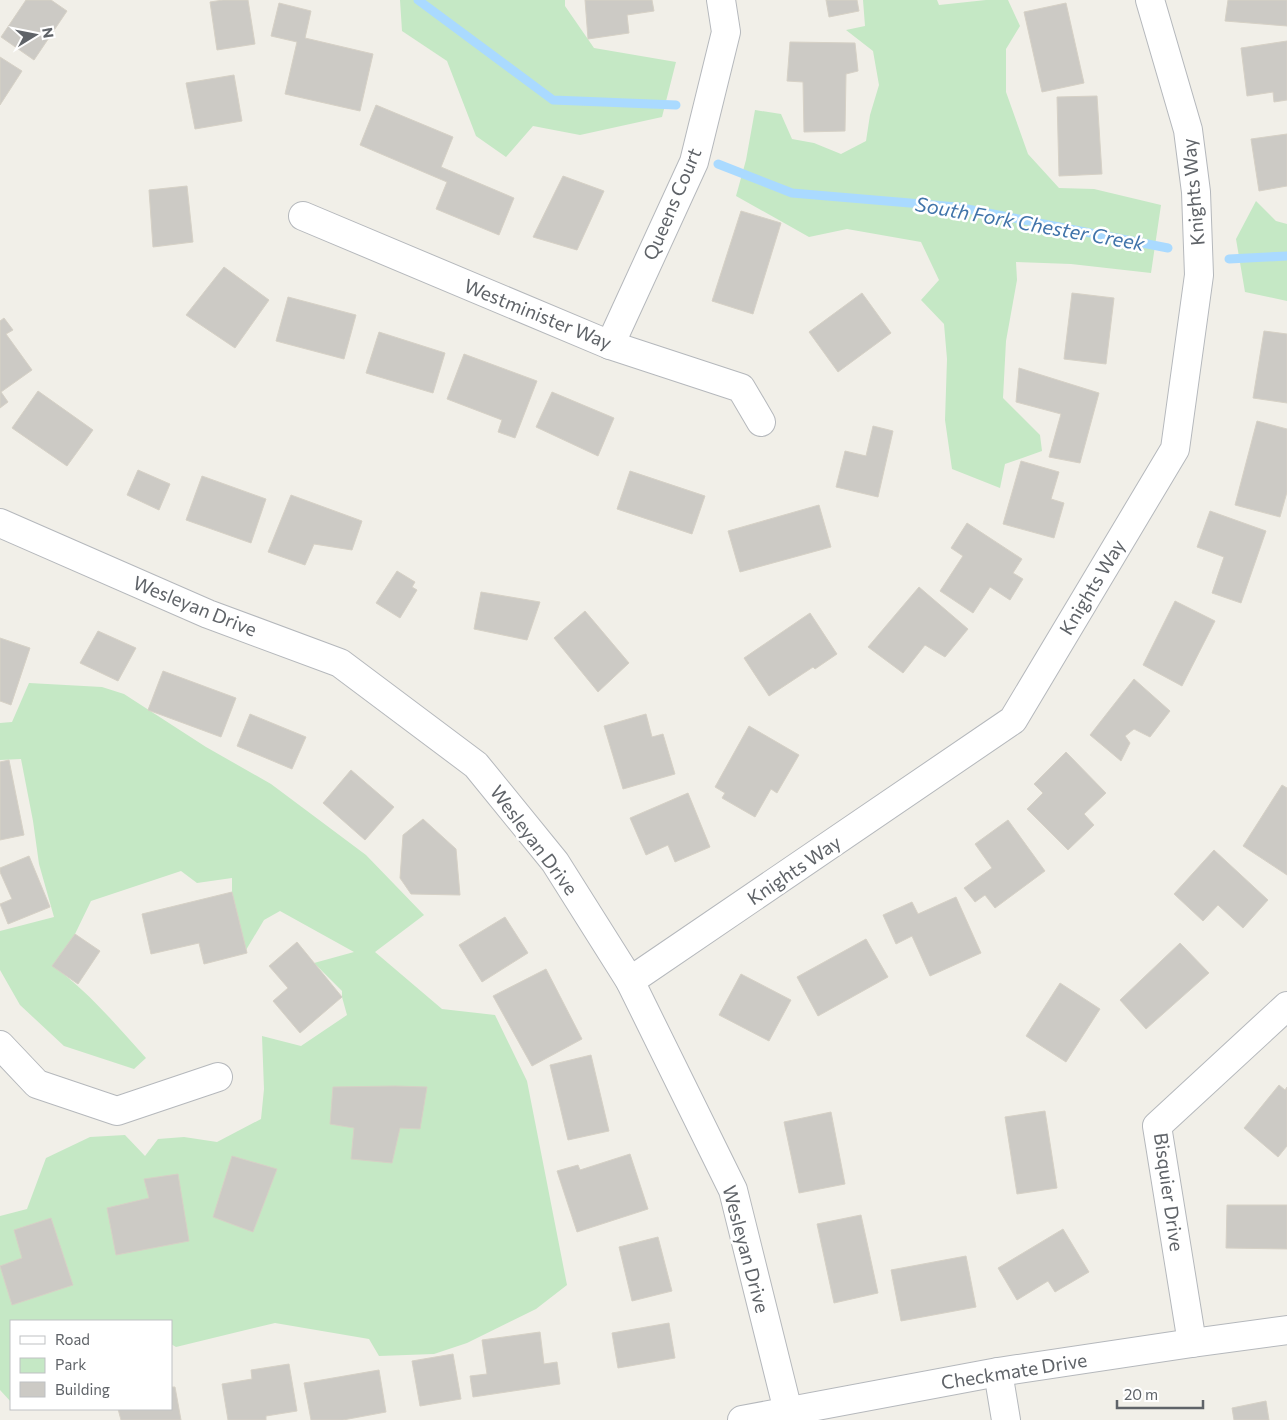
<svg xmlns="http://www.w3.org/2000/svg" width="1287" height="1420" viewBox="0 0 1287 1420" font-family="Commissioner,sans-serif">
<rect width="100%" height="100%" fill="#f1efe8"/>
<g fill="#c5e8c5">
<polygon points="400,0 565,0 565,6 594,48 676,62 662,117 580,135 533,126 506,157 476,136 447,61 402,31"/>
<polygon points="863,0 937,0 939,5 986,0 1008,0 1020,26 1006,49 1006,92 1028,154 1059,188 1094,189 1161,205 1151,273 1071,264 1016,262 1017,280 1006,341 1003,398 1040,435 1042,451 1005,464 1000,488 952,469 945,420 947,359 944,324 921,300 939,280 921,242 847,229 809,237 736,196 746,160 755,110 781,114 792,139 814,143 841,154 866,141 870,115 879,85 873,51 846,30 865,26"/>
<polygon points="1256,201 1276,221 1287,224 1287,301 1245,292 1236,239"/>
<path d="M29,683l73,4 22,7 82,53 65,37 95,71 58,60 -49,37 67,57 53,6 32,66 40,204 -31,24 -69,34 -33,11 -55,2 -10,-17 -94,-16 -99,24 -5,-3v-23h-160v81l-11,-12v-174l27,-7 19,-51 44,-21 35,-2 20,21 13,-17 26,-2 33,5 44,-23 3,-30 -2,-53 39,10 46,-31 -5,-18v-6l-28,-28 40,-11 -74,-41 -16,9 -18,30 -14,-58v-14l-35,5 -16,-12 -90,30 -16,33 -22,32c35,25 64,60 93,92l-12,11 -70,-23 -44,-41 -20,-35v-39l54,-14 -15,-53 -6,-43 -12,-62 -21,1v-37l12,-1z"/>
</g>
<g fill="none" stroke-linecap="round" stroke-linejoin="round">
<g stroke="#aadaff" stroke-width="9">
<polyline points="418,0 553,100 676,105"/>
<polyline points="718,164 792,193 957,207 1168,248"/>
<polyline points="1229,259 1287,256"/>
</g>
</g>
<g fill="#cccac5" stroke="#d6d1c6">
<polygon points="26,0 51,0 67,11 34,60 1,37"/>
<polygon points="223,0 248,0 255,44 217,50 210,2"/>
<polygon points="585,0 652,0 654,11 627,15 629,33 588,39"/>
<polygon points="826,0 857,0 859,11 829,17"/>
<polygon points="1228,0 1287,0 1287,26 1225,21"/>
<polygon points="279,3 311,11 305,38 373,54 360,111 285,94 297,42 271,36"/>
<polygon points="1066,3 1084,83 1042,92 1024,12"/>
<polygon points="1287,41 1287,100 1274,102 1273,92 1247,96 1241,48"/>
<polygon points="790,42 855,43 858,71 846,74 845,131 804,132 803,82 787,81"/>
<polygon points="0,57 22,71 0,105"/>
<polygon points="234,75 242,121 195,129 186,83"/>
<polygon points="1097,96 1102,174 1059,176 1057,97"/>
<polygon points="376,105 453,137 441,167 514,198 499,235 436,209 447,182 360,145"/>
<polygon points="1287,134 1287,186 1259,191 1251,139"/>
<polygon points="563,176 604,191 577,250 533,237"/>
<polygon points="187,186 193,242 153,247 149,190"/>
<polygon points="741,211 781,223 753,314 712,301"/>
<polygon points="224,267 269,300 235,348 186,315"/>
<polygon points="862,293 891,333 838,372 809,332"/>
<polygon points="1072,293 1114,298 1106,364 1064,359"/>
<polygon points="288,297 356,315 344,359 276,341"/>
<polygon points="4,318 13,330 6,334 32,370 1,392 8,402 0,408 0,321"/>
<polygon points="1264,331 1287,334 1287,403 1253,398"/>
<polygon points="379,332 445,353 433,393 366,373"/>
<polygon points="464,354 537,381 515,438 498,432 502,420 447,399"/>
<polygon points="1019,368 1099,393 1080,463 1049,457 1061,414 1016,402"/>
<polygon points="38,391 93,430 67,466 12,428"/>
<polygon points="552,392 614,418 598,456 536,427"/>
<polygon points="1257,421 1287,429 1287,492 1280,517 1235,505"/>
<polygon points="873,426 893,431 878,497 836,487 845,451 866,456"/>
<polygon points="1021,461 1059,472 1051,499 1064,503 1054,538 1003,524"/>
<polygon points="138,470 170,484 159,510 127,495"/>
<polygon points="630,471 705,496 692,534 617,509"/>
<polygon points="202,476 266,499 251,543 186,520"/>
<polygon points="291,495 362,521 352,550 314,544 305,565 268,552"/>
<polygon points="819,505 831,547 740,572 728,531"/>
<polygon points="1210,511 1266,531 1241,603 1212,593 1224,557 1197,547"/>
<polygon points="967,523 1022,559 1013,573 1023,579 1010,600 990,587 973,613 940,591 963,556 951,548"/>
<polygon points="397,571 415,582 412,587 417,590 400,618 376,603"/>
<polygon points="919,587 968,629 945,657 925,645 903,673 868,647"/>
<polygon points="481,592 540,602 527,640 474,629"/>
<polygon points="1175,601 1215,621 1182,686 1143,665"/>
<polygon points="585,611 629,663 598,692 554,638"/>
<polygon points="810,613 837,654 815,669 813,667 769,696 744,658"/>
<polygon points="98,631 136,648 118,681 80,663"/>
<polygon points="0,638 30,648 11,705 0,701"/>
<polygon points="163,671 236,698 221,737 148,710"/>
<polygon points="1134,679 1170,711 1150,737 1134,729 1125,736 1130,743 1121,761 1090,735"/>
<polygon points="250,714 306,737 292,769 237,746"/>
<polygon points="646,714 652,737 663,734 675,774 623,789 604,726"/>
<polygon points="749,726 799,755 777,793 771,789 755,817 722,798 725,793 715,787"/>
<polygon points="1066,752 1106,793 1084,814 1094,825 1068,850 1027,809 1043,793 1034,784"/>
<polygon points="9,760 24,835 0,840 0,762"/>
<polygon points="351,770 394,807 365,840 323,803"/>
<polygon points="1282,785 1287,788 1287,875 1243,846"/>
<polygon points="688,793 710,847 675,862 668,845 646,855 630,818"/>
<polygon points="423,819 456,849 460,895 411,894 400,878 403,835"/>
<polygon points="1008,820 1045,871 995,908 985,895 975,902 964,888 992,868 975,844"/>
<polygon points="1214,850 1268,900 1243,928 1218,905 1203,921 1174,894"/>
<polygon points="29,856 50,907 8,924 0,904 12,899 0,872 0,868"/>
<polygon points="232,892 247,953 204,964 199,943 151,954 142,914"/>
<polygon points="956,897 981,953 930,976 912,936 896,944 883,915 912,902 918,914"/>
<polygon points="505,917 528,953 482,982 459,945"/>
<polygon points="75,934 100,951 78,984 52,966"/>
<polygon points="866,939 888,977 818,1016 797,977"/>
<polygon points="297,942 342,997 300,1033 273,1001 288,988 269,966"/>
<polygon points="1180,943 1209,973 1146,1029 1120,1000"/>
<polygon points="546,969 582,1039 532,1066 493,996"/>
<polygon points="741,974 791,1000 769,1041 719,1015"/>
<polygon points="1060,983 1100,1009 1066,1062 1026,1036"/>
<polygon points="591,1055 609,1131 568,1140 550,1065"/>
<polygon points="1279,1085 1285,1090 1287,1087 1287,1146 1278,1157 1244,1128"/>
<polygon points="395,1086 427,1087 420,1129 400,1128 392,1163 351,1159 354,1128 330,1124 333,1087"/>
<polygon points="1045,1111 1057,1188 1017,1194 1005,1117"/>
<polygon points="831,1112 845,1184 799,1193 784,1122"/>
<polygon points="630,1154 648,1209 577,1232 557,1171 578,1165 580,1170"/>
<polygon points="232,1156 277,1169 253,1232 213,1217"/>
<polygon points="178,1174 189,1241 116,1255 107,1208 149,1198 144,1179"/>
<polygon points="1227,1205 1287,1205 1287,1249 1226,1248"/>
<polygon points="861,1215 878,1293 834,1303 817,1224"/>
<polygon points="51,1218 73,1285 12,1305 0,1266 22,1258 14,1230"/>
<polygon points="1063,1229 1089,1272 1055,1292 1048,1281 1017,1300 998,1268"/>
<polygon points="658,1237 672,1291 632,1301 619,1247"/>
<polygon points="966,1256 976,1307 901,1321 891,1270"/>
<polygon points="669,1323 675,1358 618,1368 612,1333"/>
<polygon points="540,1332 544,1364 557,1362 560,1384 473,1397 470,1376 487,1374 482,1340"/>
<polygon points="453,1354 461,1399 420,1406 412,1361"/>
<polygon points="289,1364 297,1411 266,1416 266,1420 228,1420 222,1384 252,1379 251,1370"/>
<polygon points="379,1370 386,1412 343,1420 311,1420 304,1383"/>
<polygon points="171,1387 175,1387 181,1420 121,1420 118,1409 171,1409"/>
<polygon points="1266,1401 1269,1420 1234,1420 1232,1408"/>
</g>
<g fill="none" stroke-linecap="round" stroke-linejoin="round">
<g stroke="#b5b8bc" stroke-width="30">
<g id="minor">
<polyline points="303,216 610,345 741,388 761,422"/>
<polyline points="610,345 694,162 726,32 721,0"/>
<polyline points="0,523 208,614 340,663 476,765 555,862 630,981 733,1190 788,1411"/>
<polyline points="630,981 1013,720 1175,449 1199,275 1196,192 1188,130 1150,0"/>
<polyline points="0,1045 37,1084 117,1111 218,1077"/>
<polyline points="1192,1343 1157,1126 1287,1006"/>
<polyline points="998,1372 1006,1420"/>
<polyline points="742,1420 998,1372 1192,1343 1287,1330"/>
</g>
</g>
<use href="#minor" stroke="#fff" stroke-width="28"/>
</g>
<g text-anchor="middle" stroke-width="5" stroke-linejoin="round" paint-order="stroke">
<g font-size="19" fill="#5f6368" stroke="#fff">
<text transform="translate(1193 192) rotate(-95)" y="7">Knights Way</text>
<text transform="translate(672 204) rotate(-67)" y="7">Queens Court</text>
<text transform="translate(538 314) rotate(22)" y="7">Westminister Way</text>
<text transform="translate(1092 587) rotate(-59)" y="7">Knights Way</text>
<text transform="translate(195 606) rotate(22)" y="7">Wesleyan Drive</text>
<text transform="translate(534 840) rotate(53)" y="7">Wesleyan Drive</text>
<text transform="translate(794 870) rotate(-34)" y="7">Knights Way</text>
<text transform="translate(1169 1192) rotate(82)" y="7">Bisquier Drive</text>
<text transform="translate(746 1249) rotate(75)" y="7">Wesleyan Drive</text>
<text transform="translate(1014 1371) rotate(-9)" y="7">Checkmate Drive</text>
</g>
<g font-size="20" font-style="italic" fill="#4174aa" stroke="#fff">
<text transform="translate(1030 224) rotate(10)" y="7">South Fork Chester Creek</text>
</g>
</g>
<rect x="10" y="1320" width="162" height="90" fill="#ffffff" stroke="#bfc1c3"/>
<rect x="20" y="1336" width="25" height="8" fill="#ffffff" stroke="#bfc1c3"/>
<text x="55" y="1345" font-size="15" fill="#5f6368">Road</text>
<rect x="20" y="1358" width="25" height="15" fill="#c5e8c5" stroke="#bfc1c3"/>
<text x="55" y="1370" font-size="15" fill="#5f6368">Park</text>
<rect x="20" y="1382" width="25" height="15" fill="#cccac5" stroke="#bfc1c3"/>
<text x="55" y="1395" font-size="15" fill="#5f6368">Building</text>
<g transform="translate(35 35) rotate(80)" stroke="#ffffff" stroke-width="4" paint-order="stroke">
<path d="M0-4L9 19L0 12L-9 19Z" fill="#5f6368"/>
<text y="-8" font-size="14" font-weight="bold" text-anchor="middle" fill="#5f6368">N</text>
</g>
<path d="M1117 1400v8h86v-8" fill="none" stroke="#5f6368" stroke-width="2.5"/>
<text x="1124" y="1400" font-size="15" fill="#5f6368" stroke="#ffffff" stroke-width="4" paint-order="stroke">20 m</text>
</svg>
